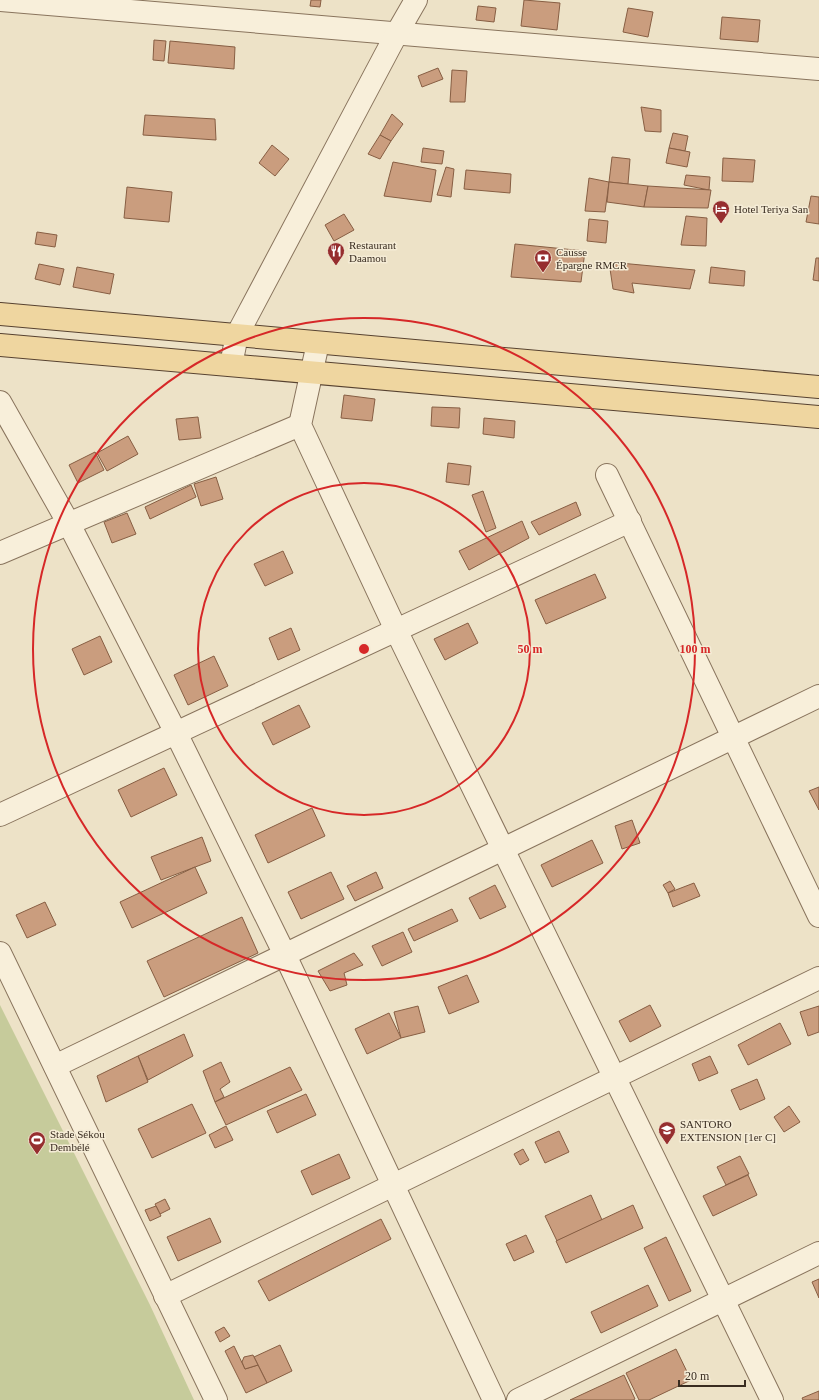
<svg xmlns="http://www.w3.org/2000/svg" width="819" height="1400" viewBox="0 0 819 1400" font-family="Georgia,serif">
<rect width="100%" height="100%" fill="#ede2c7"/>
<polygon fill="#c6cb9b" points="0,1005 150,1305 194,1400 0,1400"/>
<g fill="#ca9d7e" stroke="#875e43">
<polygon points="311,0 321,0 320,7 310,6"/>
<polygon points="524,0 560,3 557,30 521,26"/>
<polygon points="478,6 496,8 494,22 476,20"/>
<polygon points="628,8 653,12 648,37 623,32"/>
<polygon points="722,17 760,20 758,42 720,39"/>
<polygon points="154,40 166,41 164,61 153,60"/>
<polygon points="170,41 235,47 234,69 168,63"/>
<polygon points="438,68 443,79 422,87 418,76"/>
<polygon points="452,70 467,71 465,102 450,102"/>
<polygon points="641,107 661,110 661,132 645,131"/>
<polygon points="392,114 403,124 391,141 380,135"/>
<polygon points="145,115 215,119 216,140 143,135"/>
<polygon points="673,133 688,136 685,151 669,148"/>
<polygon points="380,135 391,141 380,159 368,154"/>
<polygon points="272,145 289,159 275,176 259,163"/>
<polygon points="423,148 444,151 442,164 421,162"/>
<polygon points="669,148 690,152 687,167 666,163"/>
<polygon points="612,157 630,159 628,184 609,182"/>
<polygon points="723,158 755,160 753,182 722,181"/>
<polygon points="393,162 436,170 431,202 384,196"/>
<polygon points="446,167 454,169 451,197 437,195"/>
<polygon points="466,170 511,174 510,193 464,189"/>
<polygon points="686,175 710,177 709,190 684,185"/>
<polygon points="589,178 609,182 605,212 585,211"/>
<polygon points="609,182 648,186 644,207 607,202"/>
<polygon points="648,186 711,190 708,208 644,207"/>
<polygon points="127,187 172,192 169,222 124,218"/>
<polygon points="811,196 819,197 819,224 806,222"/>
<polygon points="344,214 354,230 334,241 325,225"/>
<polygon points="686,216 707,218 706,246 681,245"/>
<polygon points="589,219 608,221 606,243 587,241"/>
<polygon points="37,232 57,235 55,247 35,244"/>
<polygon points="515,244 585,251 581,282 511,277"/>
<polygon points="816,258 819,258 819,281 813,280"/>
<polygon points="609,262 695,270 690,289 632,283 634,293 613,289"/>
<polygon points="39,264 64,269 60,285 35,279"/>
<polygon points="77,267 114,274 110,294 73,287"/>
<polygon points="711,267 745,271 744,286 709,283"/>
<polygon points="344,395 375,399 372,421 341,418"/>
<polygon points="432,407 460,408 459,428 431,426"/>
<polygon points="198,417 201,438 179,440 176,419"/>
<polygon points="484,418 515,421 514,438 483,434"/>
<polygon points="128,436 138,454 107,471 97,453"/>
<polygon points="95,452 104,470 78,483 69,465"/>
<polygon points="448,463 471,466 469,485 446,482"/>
<polygon points="216,477 223,499 201,506 194,484"/>
<polygon points="191,485 196,497 150,519 145,507"/>
<polygon points="483,491 496,528 486,532 472,495"/>
<polygon points="576,502 581,515 539,535 531,522"/>
<polygon points="127,513 136,534 112,543 104,522"/>
<polygon points="522,521 529,538 469,570 459,551"/>
<polygon points="283,551 293,573 265,586 254,564"/>
<polygon points="595,574 606,598 546,624 535,600"/>
<polygon points="468,623 478,643 445,660 434,639"/>
<polygon points="291,628 300,650 278,660 269,638"/>
<polygon points="100,636 112,662 84,675 72,649"/>
<polygon points="214,656 228,686 188,705 174,675"/>
<polygon points="299,705 310,727 273,745 262,723"/>
<polygon points="164,768 177,795 131,817 118,790"/>
<polygon points="819,787 819,810 809,791"/>
<polygon points="312,808 325,836 268,863 255,835"/>
<polygon points="632,820 640,843 622,849 615,826"/>
<polygon points="202,837 211,861 161,880 151,857"/>
<polygon points="592,840 603,863 552,887 541,865"/>
<polygon points="195,867 207,893 132,928 120,902"/>
<polygon points="331,872 344,899 301,919 288,892"/>
<polygon points="376,872 383,888 355,901 347,886"/>
<polygon points="670,881 675,889 668,893 663,885"/>
<polygon points="694,883 700,896 673,907 668,893"/>
<polygon points="495,885 506,907 480,919 469,898"/>
<polygon points="45,902 56,925 27,938 16,915"/>
<polygon points="452,909 458,921 414,941 408,929"/>
<polygon points="242,917 258,953 164,997 147,961"/>
<polygon points="403,932 412,952 382,966 372,946"/>
<polygon points="354,953 363,965 344,973 347,985 330,991 318,971"/>
<polygon points="467,975 479,1002 449,1014 438,987"/>
<polygon points="650,1005 661,1026 630,1042 619,1021"/>
<polygon points="418,1006 425,1032 401,1038 394,1012"/>
<polygon points="819,1006 819,1032 808,1036 800,1012"/>
<polygon points="389,1013 401,1038 367,1054 355,1029"/>
<polygon points="780,1023 791,1044 748,1065 738,1045"/>
<polygon points="184,1034 193,1056 148,1080 138,1056"/>
<polygon points="138,1056 148,1082 106,1102 97,1076"/>
<polygon points="710,1056 718,1073 699,1081 692,1064"/>
<polygon points="221,1062 230,1082 220,1089 224,1097 215,1102 203,1071"/>
<polygon points="290,1067 302,1090 226,1125 215,1102"/>
<polygon points="757,1079 765,1099 740,1110 731,1090"/>
<polygon points="306,1094 316,1115 277,1133 267,1111"/>
<polygon points="192,1104 206,1133 152,1158 138,1129"/>
<polygon points="789,1106 800,1122 784,1132 774,1117"/>
<polygon points="226,1126 233,1140 215,1148 209,1135"/>
<polygon points="559,1131 569,1152 545,1163 535,1142"/>
<polygon points="523,1149 529,1160 520,1165 514,1154"/>
<polygon points="339,1154 350,1178 312,1195 301,1171"/>
<polygon points="740,1156 749,1174 726,1185 717,1167"/>
<polygon points="748,1175 757,1195 713,1216 703,1196"/>
<polygon points="591,1195 602,1220 557,1241 545,1216"/>
<polygon points="165,1199 170,1209 160,1214 155,1204"/>
<polygon points="633,1205 643,1228 566,1263 556,1241"/>
<polygon points="156,1206 161,1216 150,1221 145,1210"/>
<polygon points="210,1218 221,1242 178,1261 167,1237"/>
<polygon points="381,1219 391,1239 269,1301 258,1281"/>
<polygon points="526,1235 534,1252 514,1261 506,1244"/>
<polygon points="666,1237 691,1291 669,1301 644,1248"/>
<polygon points="819,1279 819,1298 812,1282"/>
<polygon points="648,1285 658,1306 601,1333 591,1312"/>
<polygon points="224,1327 230,1336 220,1342 215,1332"/>
<polygon points="280,1345 292,1371 267,1383 254,1357"/>
<polygon points="234,1346 245,1369 258,1365 267,1383 246,1393 225,1351"/>
<polygon points="676,1349 691,1380 649,1400 639,1400 626,1373"/>
<polygon points="253,1355 258,1365 245,1369 242,1362 244,1357"/>
<polygon points="624,1375 635,1399 633,1400 570,1400"/>
<polygon points="819,1391 819,1400 803,1400 802,1398"/>
</g>
<g fill="none" stroke-linecap="round" stroke-linejoin="round">
<g stroke="#89745d" stroke-width="24">
<g id="minor">
<polyline points="0,0 819,69"/>
<polyline points="318,343 300,425 396,630 772,1400"/>
<polyline points="231,365 237,335 397,33 416,0"/>
<polyline points="0,402 69,524 176,733 285,955 494,1400"/>
<polyline points="607,475 819,916"/>
<polyline points="0,553 300,425"/>
<polyline points="0,815 630,521"/>
<polyline points="0,953 216,1400"/>
<polyline points="55,1066 819,696"/>
<polyline points="165,1296 819,978"/>
<polyline points="518,1400 819,1253"/>
</g>
</g>
<g stroke="#574230" stroke-width="24">
<g id="major">
<polyline points="0,314 819,387"/>
<polyline points="0,345 819,417"/>
</g>
</g>
<use href="#minor" stroke="#f8efda" stroke-width="22"/>
<use href="#major" stroke="#efd6a0" stroke-width="22"/>
</g>
<g fill="none" stroke="#d62828" stroke-width="2">
<circle cx="364" cy="649" r="166"/>
<circle cx="364" cy="649" r="331"/>
</g>
<defs>
<g id="hotel-pin" transform="scale(0.9)"><path d="M0 17L-7.5 6A9.5 9.5 0 1 1 7.5 6Z" fill="#962e2f" stroke="#f5ecd6"/><path d="M-6-4.5h1.5V1H6V5H4.5V3h-9V5H-6ZM-4 0a1.8 1.8 0 1 1 3.6 0ZM.5 0V-2.5h3Q6-2.5 6 0Z" fill="#fff"/></g>
<g id="restaurant-pin" transform="scale(0.9)"><path d="M0 17L-7.5 6A9.5 9.5 0 1 1 7.5 6Z" fill="#962e2f" stroke="#f5ecd6"/><path d="M-5-6h1v4h1v-4h1v4h1v-4h1v5L-1.5 .5V6h-2V.5L-5-1ZM5-6V6H3V1.5H1.5Q1.5-4 5-6Z" fill="#fff"/></g>
<g id="bank-pin" transform="scale(0.9)"><path d="M0 17L-7.5 6A9.5 9.5 0 1 1 7.5 6Z" fill="#962e2f" stroke="#f5ecd6"/><path d="M-6-4H6V4H-6ZM0-2.3a2.3 2.3 0 1 0 0 4.6a2.3 2.3 0 1 0 0-4.6Z" fill="#fff"/></g>
<g id="school-pin" transform="scale(0.9)"><path d="M0 17L-7.5 6A9.5 9.5 0 1 1 7.5 6Z" fill="#962e2f" stroke="#f5ecd6"/><path d="M0-5L7-2L0 1L-7-2ZM-4 1L0 2.5L4 1V4Q0 6-4 4Z" fill="#fff"/></g>
<g id="stadium-pin" transform="scale(0.9)"><path d="M0 17L-7.5 6A9.5 9.5 0 1 1 7.5 6Z" fill="#962e2f" stroke="#f5ecd6"/><path d="M0-5a6.5 5 0 1 0 0 10a6.5 5 0 1 0 0-10ZM-3.5-1.8h7v3.6h-7Z" fill="#fff"/></g>
</defs>
<g fill-rule="evenodd">
<use href="#hotel-pin" x="721" y="209"/>
<use href="#restaurant-pin" x="336" y="251"/>
<use href="#bank-pin" x="543" y="258"/>
<use href="#school-pin" x="667" y="1130"/>
<use href="#stadium-pin" x="37" y="1140"/>
</g>
<g text-anchor="middle" stroke-width="3" stroke-linejoin="round" paint-order="stroke">
<g font-size="11" fill="#392c20" stroke="#f5ecd6" text-anchor="start">
<text x="734" y="213">Hotel Teriya San</text>
<text x="349" y="249">Restaurant<tspan x="349" dy="13">Daamou</tspan></text>
<text x="556" y="256">Causse<tspan x="556" dy="13">Épargne RMCR</tspan></text>
<text x="680" y="1128">SANTORO<tspan x="680" dy="13">EXTENSION [1er C]</tspan></text>
<text x="50" y="1138">Stade Sékou<tspan x="50" dy="13">Dembélé</tspan></text>
</g>
</g>
<circle cx="364" cy="649" r="6" fill="#d62828" stroke="#f5ecd6" stroke-width="2"/>
<g font-size="12" text-anchor="middle" font-weight="bold" fill="#d62828" stroke="#f5ecd6" stroke-width="3" stroke-linejoin="round" paint-order="stroke">
<text x="530" y="653">50 m</text>
<text x="695" y="653">100 m</text>
</g>
<path d="M679 1380v6h66v-6" fill="none" stroke="#392c20" stroke-width="2"/>
<text x="685" y="1380" font-size="12" fill="#392c20" stroke="#f5ecd6" stroke-width="3" paint-order="stroke">20 m</text>
</svg>
